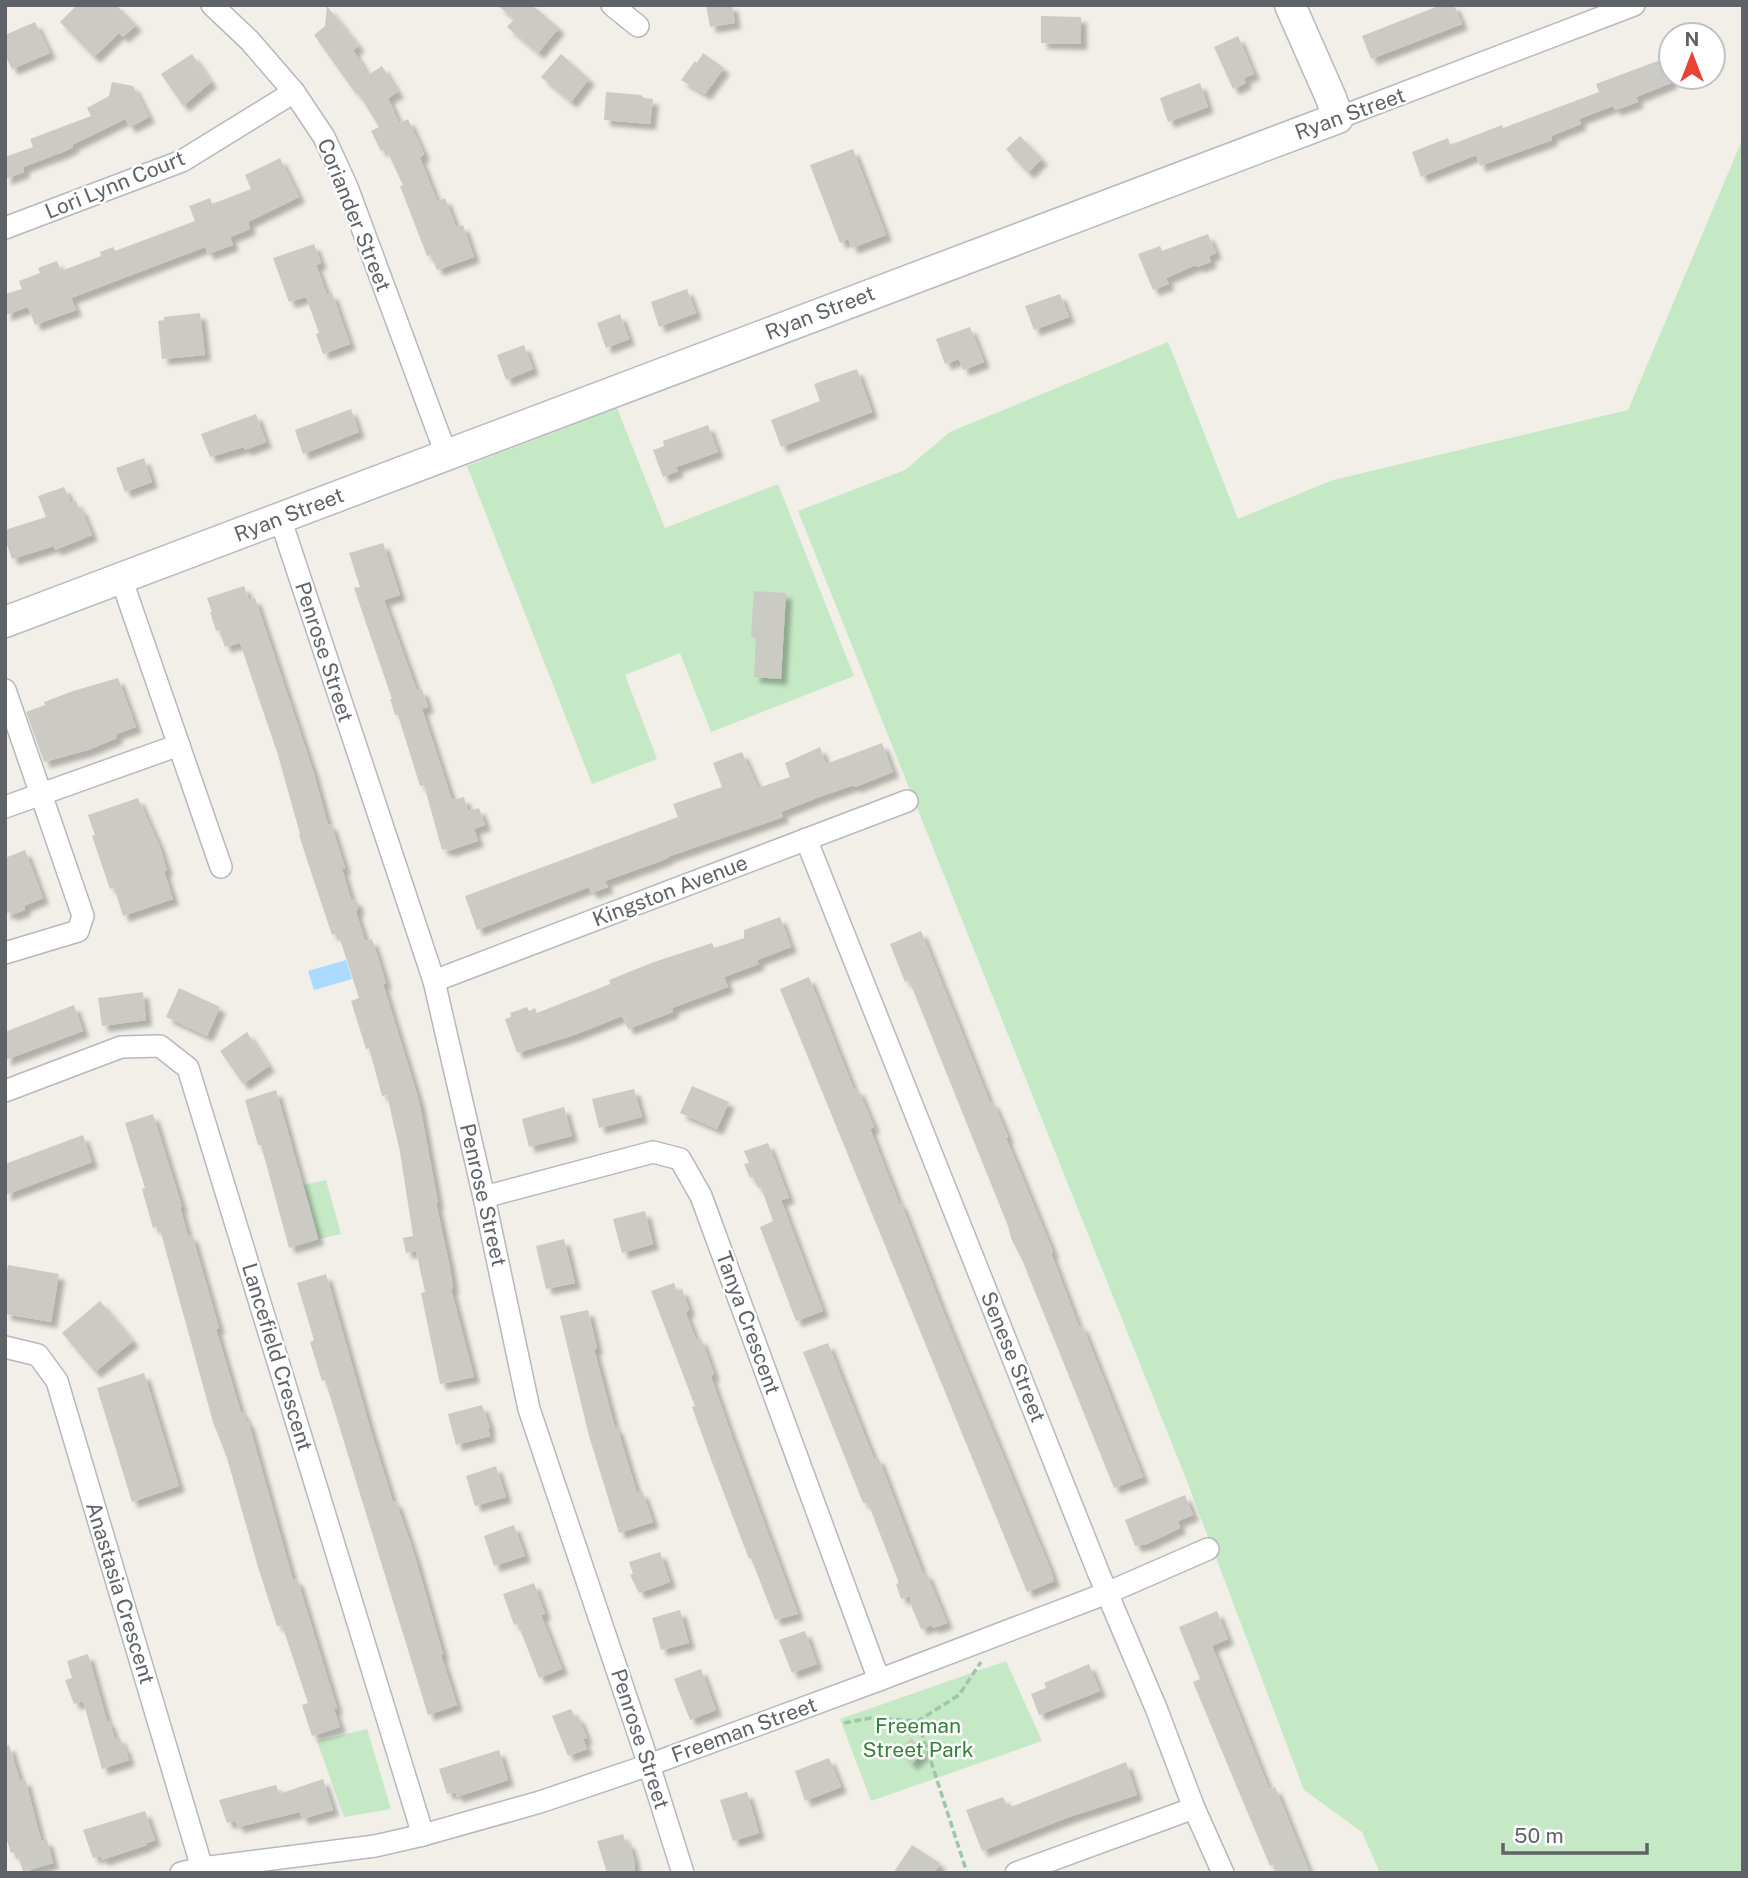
<svg xmlns="http://www.w3.org/2000/svg" width="1748" height="1878" viewBox="0 0 1748 1878" font-family="'Public Sans',sans-serif">
<defs>
<filter id="shadow"><feDropShadow dx="6" dy="6" stdDeviation="2" flood-color="#0004"/></filter>
</defs>
<rect width="100%" height="100%" fill="#f1efe8"/>
<g fill="#c5e8c5">
<polygon points="1743,138 1743,1873 1380,1873 1362,1832 1304,1790 1185,1476 798,511 905,470 950,432 1168,342 1238,519 1333,480 1628,410"/>
<polygon points="617,408 665,528 778,484 854,676 711,732 680,653 625,675 657,759 592,784 467,466"/>
<polygon points="326,1180 341,1234 319,1239 304,1185"/>
<polygon points="1006,1661 1042,1741 871,1801 840,1719"/>
<polygon points="367,1729 391,1809 344,1817 317,1741"/>
</g>
<polygon fill="#aadaff" points="346,960 352,979 314,990 308,971"/>
<g fill="#cccac5" filter="url(#shadow)">
<polygon points="77,5 116,5 136,25 123,37 119,33 94,57 60,22"/>
<polygon points="497,5 532,5 559,28 538,53 507,27 514,19"/>
<polygon points="706,5 732,5 735,23 710,27"/>
<polygon points="1441,5 1454,5 1462,24 1371,59 1362,36"/>
<polygon points="327,6 359,46 353,50 368,75 382,66 398,92 388,98 399,123 408,119 424,154 420,158 437,201 445,198 456,227 463,225 474,257 437,270 431,255 427,256 400,186 403,185 386,149 381,151 371,131 379,127 358,93 356,94 314,35 325,26"/>
<polygon points="1041,16 1081,17 1081,44 1041,43"/>
<polygon points="35,22 50,53 12,69 5,55 5,35"/>
<polygon points="1238,36 1254,74 1244,78 1246,83 1233,89 1214,47"/>
<polygon points="703,53 724,68 705,94 681,80 695,61 697,63"/>
<polygon points="192,54 211,82 183,106 161,74"/>
<polygon points="561,54 589,79 571,102 541,77"/>
<polygon points="1671,56 1671,83 1636,97 1638,102 1615,110 1613,106 1579,119 1581,124 1551,136 1552,140 1480,166 1476,155 1421,177 1412,152 1448,138 1450,145 1502,125 1503,128 1599,92 1596,84"/>
<polygon points="112,82 133,86 149,117 130,127 125,119 72,145 73,147 63,152 23,167 24,172 5,179 5,157 33,147 30,139 91,116 87,108 109,96"/>
<polygon points="1200,83 1208,107 1168,122 1160,98"/>
<polygon points="606,92 641,95 644,98 653,99 650,124 604,120"/>
<polygon points="1020,136 1042,159 1028,173 1006,149"/>
<polygon points="853,149 886,235 852,248 848,239 840,243 810,165"/>
<polygon points="280,158 299,197 248,222 250,229 230,237 233,245 208,254 205,247 71,298 76,310 35,325 28,307 5,315 5,294 22,289 19,281 40,273 38,268 57,261 61,271 101,256 100,252 113,247 115,251 195,221 189,206 210,198 212,204 251,189 245,175"/>
<polygon points="1208,234 1216,253 1209,256 1211,262 1197,267 1196,265 1166,278 1169,284 1153,290 1138,254 1160,246 1162,251"/>
<polygon points="314,244 321,263 316,265 327,295 332,293 350,344 323,354 316,334 319,333 306,297 289,302 273,258"/>
<polygon points="687,289 696,313 659,327 651,302"/>
<polygon points="1060,294 1069,317 1034,330 1025,306"/>
<polygon points="200,313 205,355 162,359 158,321 164,320 164,317"/>
<polygon points="620,314 629,339 606,348 597,323"/>
<polygon points="970,327 984,362 963,370 959,359 945,364 936,339"/>
<polygon points="524,345 533,369 506,380 497,355"/>
<polygon points="857,369 872,412 781,447 771,420 820,401 814,384"/>
<polygon points="351,409 359,432 303,454 295,430"/>
<polygon points="256,414 266,442 245,450 244,447 210,457 201,434"/>
<polygon points="708,425 718,452 676,467 678,471 663,477 653,450 664,446 663,441"/>
<polygon points="144,458 152,482 125,492 116,468"/>
<polygon points="64,487 71,503 76,501 79,509 81,508 92,535 55,550 54,546 12,559 5,539 5,530 46,517 38,496"/>
<polygon points="383,543 400,595 384,600 417,691 422,689 428,707 422,709 452,800 464,797 468,811 479,808 485,825 474,829 478,841 448,851 447,849 442,850 424,785 420,786 398,715 395,715 390,699 392,699 354,588 360,587 349,553"/>
<polygon points="244,586 249,600 255,598 314,774 328,825 331,824 345,868 342,869 351,899 357,901 358,908 356,912 365,941 372,939 386,983 383,984 419,1101 438,1203 436,1203 450,1268 453,1288 451,1289 474,1377 440,1384 421,1293 425,1292 416,1251 406,1253 403,1238 413,1236 400,1152 387,1095 382,1096 369,1048 366,1049 351,1001 359,998 338,933 332,935 313,878 299,835 300,834 278,755 240,643 225,647 219,630 216,631 210,612 212,612 207,598"/>
<polygon points="754,591 786,593 781,679 754,677 756,638 751,637"/>
<polygon points="118,678 136,727 116,734 117,738 88,750 44,762 26,712 45,705 44,702 73,691"/>
<polygon points="882,743 893,772 855,787 854,785 819,797 781,812 783,817 667,857 668,858 658,862 605,881 608,887 591,893 589,887 477,930 465,896 678,817 673,804 722,787 713,763 742,752 758,788 790,777 785,763 820,747 826,764"/>
<polygon points="138,798 159,845 167,870 164,871 173,899 123,916 114,887 110,889 92,836 95,835 88,815"/>
<polygon points="25,850 43,898 24,906 25,910 11,915 10,912 5,914 5,858"/>
<polygon points="780,917 791,947 757,960 759,964 724,977 728,987 672,1008 673,1012 628,1029 622,1016 574,1035 517,1053 505,1019 511,1017 510,1013 527,1007 529,1011 535,1008 537,1013 610,984 609,980 654,962 712,943 714,948 744,938 744,930"/>
<polygon points="921,931 990,1103 993,1102 1008,1137 1006,1138 1053,1252 1051,1253 1079,1327 1082,1325 1143,1477 1114,1488 1023,1262 1011,1238 1008,1226 909,980 905,982 890,944"/>
<polygon points="809,977 854,1090 858,1089 874,1127 870,1129 899,1203 901,1203 945,1316 1051,1571 1054,1581 1027,1592 780,989"/>
<polygon points="179,988 220,1007 207,1036 166,1017"/>
<polygon points="143,992 146,1020 102,1026 98,998"/>
<polygon points="74,1005 83,1031 5,1060 5,1032"/>
<polygon points="247,1032 269,1066 243,1084 220,1051"/>
<polygon points="692,1086 729,1102 717,1129 680,1113"/>
<polygon points="634,1089 642,1117 599,1128 592,1099"/>
<polygon points="276,1090 318,1239 289,1248 261,1145 258,1145 245,1100"/>
<polygon points="564,1107 572,1136 529,1147 522,1119"/>
<polygon points="153,1114 182,1207 180,1207 188,1236 192,1235 219,1328 216,1329 241,1413 243,1412 246,1421 248,1421 293,1580 297,1579 337,1708 334,1709 340,1727 312,1736 302,1705 308,1703 282,1625 277,1626 258,1567 227,1458 213,1422 159,1226 153,1228 142,1189 145,1188 125,1123"/>
<polygon points="83,1135 92,1162 5,1195 5,1164"/>
<polygon points="768,1143 789,1198 781,1200 823,1311 796,1321 760,1227 773,1221 761,1187 758,1188 753,1177 750,1178 744,1164 749,1163 744,1151"/>
<polygon points="645,1211 653,1244 622,1253 613,1219"/>
<polygon points="564,1239 575,1283 546,1289 536,1246"/>
<polygon points="8,1265 59,1274 51,1322 5,1314 5,1282"/>
<polygon points="326,1274 370,1428 393,1502 396,1501 415,1557 443,1654 441,1655 457,1705 428,1715 325,1380 322,1381 310,1342 314,1340 297,1283"/>
<polygon points="674,1283 677,1291 682,1289 689,1309 686,1313 696,1340 701,1338 710,1363 714,1374 711,1377 730,1431 798,1614 775,1620 751,1558 749,1559 712,1462 692,1407 695,1406 651,1291"/>
<polygon points="100,1301 133,1341 95,1372 62,1333"/>
<polygon points="588,1310 597,1348 594,1349 615,1428 617,1427 637,1493 642,1491 653,1522 619,1533 589,1436 560,1316"/>
<polygon points="828,1343 874,1459 878,1457 923,1574 926,1572 947,1623 933,1628 932,1625 921,1629 910,1603 910,1596 901,1599 896,1584 899,1583 868,1503 863,1503 803,1352"/>
<polygon points="144,1373 179,1486 132,1502 97,1388"/>
<polygon points="482,1405 490,1428 488,1429 490,1436 456,1445 448,1414"/>
<polygon points="496,1466 506,1497 475,1506 466,1476"/>
<polygon points="1185,1495 1193,1515 1178,1521 1180,1528 1147,1544 1135,1546 1125,1520"/>
<polygon points="514,1525 525,1556 494,1566 484,1536"/>
<polygon points="660,1552 670,1582 639,1593 630,1575 633,1574 629,1562"/>
<polygon points="534,1583 545,1614 541,1615 562,1669 539,1678 518,1624 514,1625 503,1594"/>
<polygon points="680,1610 689,1643 661,1650 652,1618"/>
<polygon points="1217,1611 1228,1639 1212,1646 1269,1789 1275,1787 1310,1873 1276,1873 1273,1865 1270,1866 1193,1682 1200,1679 1179,1627"/>
<polygon points="805,1631 817,1664 792,1673 779,1640"/>
<polygon points="88,1654 107,1721 109,1721 115,1739 120,1737 122,1746 124,1745 129,1760 102,1769 83,1701 74,1704 65,1680 72,1678 67,1661"/>
<polygon points="1089,1664 1100,1691 1039,1715 1031,1694 1046,1688 1044,1683"/>
<polygon points="701,1669 716,1710 690,1720 674,1679"/>
<polygon points="571,1709 575,1717 578,1716 587,1738 583,1739 587,1749 568,1756 552,1716"/>
<polygon points="912,1738 923,1754 911,1764 899,1748"/>
<polygon points="9,1745 20,1781 25,1779 41,1840 47,1840 53,1863 23,1872 19,1858 16,1859 14,1852 11,1853 5,1834 5,1746"/>
<polygon points="499,1750 508,1780 457,1797 455,1792 447,1794 439,1769"/>
<polygon points="829,1758 841,1787 805,1801 795,1771"/>
<polygon points="1126,1762 1137,1795 1069,1817 982,1851 966,1810 1003,1797 1008,1808"/>
<polygon points="323,1779 333,1810 302,1819 300,1812 238,1827 235,1821 227,1823 219,1800 276,1785 279,1794"/>
<polygon points="747,1792 759,1833 733,1841 720,1800"/>
<polygon points="145,1811 155,1840 147,1843 147,1845 102,1860 101,1856 93,1858 83,1830"/>
<polygon points="623,1834 625,1842 629,1843 634,1859 635,1873 607,1873 597,1841"/>
<polygon points="912,1845 940,1863 934,1873 893,1873"/>
</g>
<g fill="none" stroke-linecap="round" stroke-linejoin="round">
<g stroke="#b5b8bc" stroke-width="24">
<g id="street">
<polyline points="212,5 250,41 294,92 324,137 347,187 446,454"/>
<polyline points="612,5 638,26"/>
<polyline points="1338,118 1634,5"/>
<polyline points="5,228 182,161 294,92"/>
<polyline points="280,518 434,981 484,1197 529,1409 649,1765 683,1873"/>
<polyline points="121,578 221,867"/>
<polyline points="5,690 83,916 78,931 5,953"/>
<polyline points="5,807 179,745"/>
<polyline points="806,839 1099,1574 1156,1708 1194,1808 1223,1873"/>
<polyline points="434,981 907,801"/>
<polyline points="5,1091 121,1047 160,1046 188,1068 423,1835"/>
<polyline points="484,1197 653,1152 680,1159 701,1196 879,1680"/>
<polyline points="5,1347 38,1355 57,1381 202,1868"/>
<polyline points="181,1873 202,1868 375,1846 423,1835 540,1802 649,1765 879,1680 1107,1593 1208,1549"/>
<polyline points="1016,1873 1194,1808"/>
</g>
</g>
<g stroke="#b6babf" stroke-width="33">
<polyline id="secondary" points="5,622 1338,118 1331,98 1290,5"/>
</g>
<g stroke="#9cc7a9" stroke-width="3.5" stroke-dasharray="7 3.5" stroke-linecap="butt">
<polyline points="918,1721 967,1873"/>
<polyline points="844,1723 871,1718 918,1721 959,1695 981,1662"/>
</g>
<use href="#street" stroke="#fff" stroke-width="21"/>
<use href="#secondary" stroke="#fff" stroke-width="30"/>
</g>
<g text-anchor="middle" stroke-width="5" stroke-linejoin="round" paint-order="stroke">
<g font-size="21" fill="#5f6368" stroke="#fff">
<text transform="translate(1350 114) rotate(-20)" y="7">Ryan Street</text>
<text transform="translate(115 185) rotate(-22)" y="7">Lori Lynn Court</text>
<text transform="translate(354 215) rotate(68)" y="7">Coriander Street</text>
<text transform="translate(820 313) rotate(-21)" y="7">Ryan Street</text>
<text transform="translate(289 515) rotate(-21)" y="7">Ryan Street</text>
<text transform="translate(324 652) rotate(72)" y="7">Penrose Street</text>
<text transform="translate(670 891) rotate(-21)" y="7">Kingston Avenue</text>
<text transform="translate(483 1195) rotate(77)" y="7">Penrose Street</text>
<text transform="translate(748 1323) rotate(70)" y="7">Tanya Crescent</text>
<text transform="translate(277 1357) rotate(73)" y="7">Lancefield Crescent</text>
<text transform="translate(1013 1357) rotate(68)" y="7">Senese Street</text>
<text transform="translate(120 1593) rotate(73)" y="7">Anastasia Crescent</text>
<text transform="translate(744 1730) rotate(-20)" y="7">Freeman Street</text>
<text transform="translate(640 1739) rotate(72)" y="7">Penrose Street</text>
</g>
<g font-size="21" fill="#348238" stroke="#fff">
<text x="918" y="1733">Freeman<tspan x="918" dy="24">Street Park</tspan></text>
</g>
</g>
<rect width="1748" height="1878" fill="none" stroke="#5f6368" stroke-width="14"/>
<g transform="translate(1692 56)"><circle r="33" fill="#ffffff" stroke="#bfc1c3" stroke-width="2"/>
<path d="M0-5L12 26L0 18L-12 26Z" fill="#ea4335"/>
<text y="-10" font-size="19" font-weight="bold" text-anchor="middle" fill="#5f6368">N</text>
</g>
<path d="M1503 1843v10h144v-10" fill="none" stroke="#5f6368" stroke-width="3.5"/>
<text x="1514" y="1843" font-size="21" fill="#5f6368" stroke="#ffffff" stroke-width="5" paint-order="stroke">50 m</text>
</svg>
